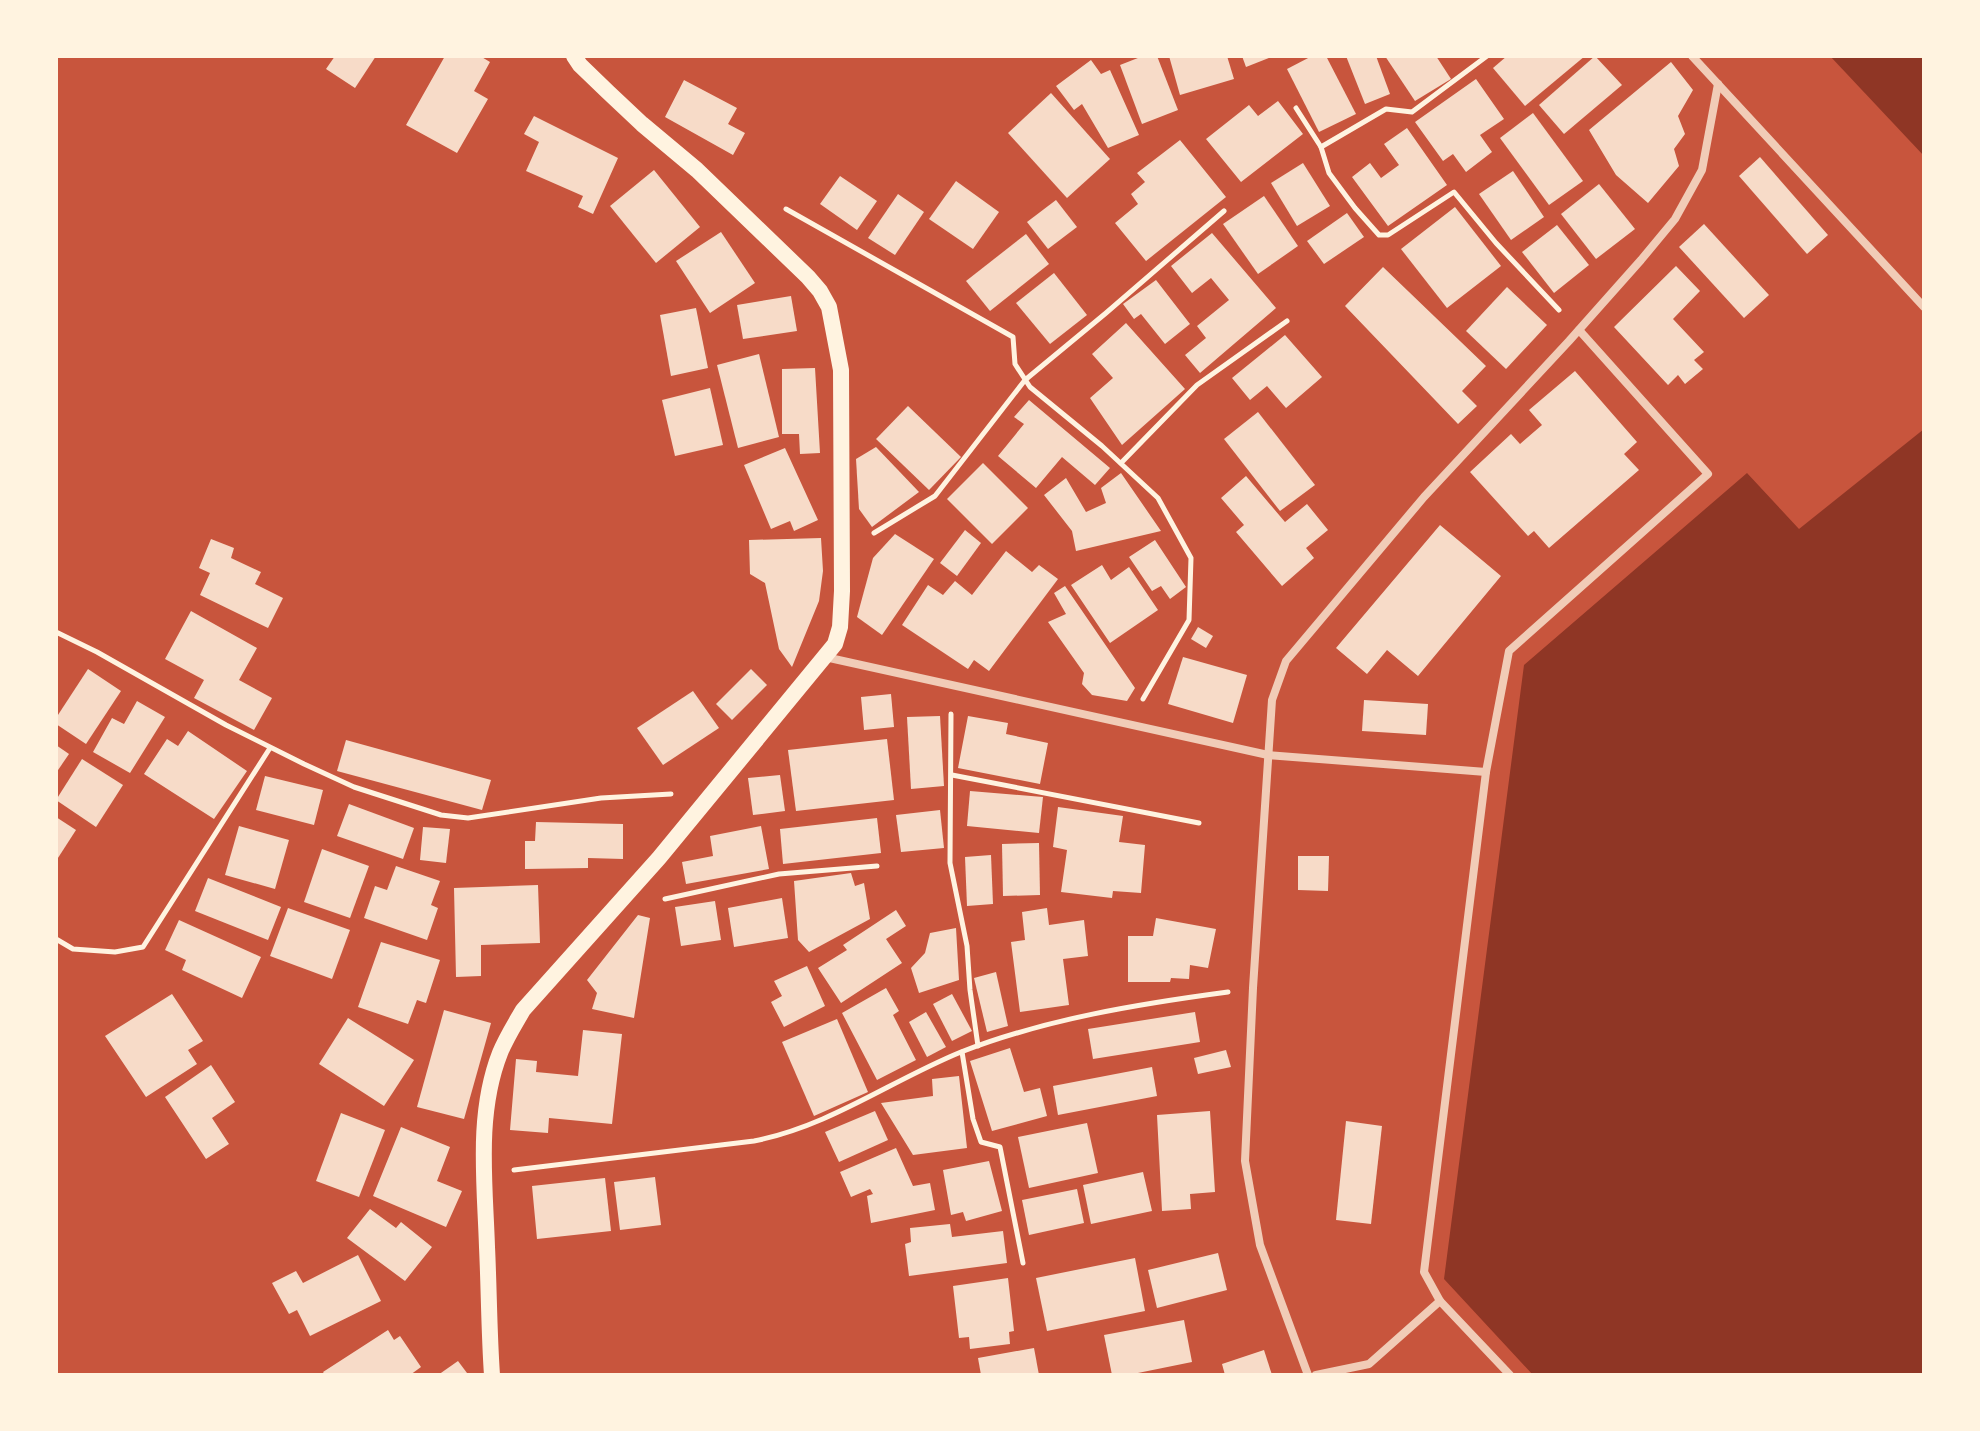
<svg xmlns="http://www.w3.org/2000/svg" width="1980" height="1431" viewBox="0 0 1980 1431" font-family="Literata,serif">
<rect width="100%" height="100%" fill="#c8553d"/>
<g fill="#8f3625">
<polygon points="1830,56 1924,56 1924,156"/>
<polygon points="1924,429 1924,1375 1533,1375 1444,1279 1524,665 1747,473 1799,529"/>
</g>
<g fill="#f7dbc8">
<polygon points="335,56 376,56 355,88 326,69"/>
<polygon points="445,56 480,56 490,62 474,91 488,99 457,153 406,125"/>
<polygon points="1143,56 1157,56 1178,110 1142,124 1120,65"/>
<polygon points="1169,56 1227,56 1234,79 1180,95"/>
<polygon points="1242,56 1274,56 1246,67"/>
<polygon points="1312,56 1326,56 1356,114 1319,132 1287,69"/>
<polygon points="1346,56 1376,56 1390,94 1365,104"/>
<polygon points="1385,56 1436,56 1451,79 1415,101"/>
<polygon points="1507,56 1585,56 1525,106 1493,68"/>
<polygon points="1595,56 1622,85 1564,134 1539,105"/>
<polygon points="1091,60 1101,74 1110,70 1139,135 1108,148 1082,104 1074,110 1056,86"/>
<polygon points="1671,62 1693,90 1678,116 1685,134 1674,149 1679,166 1648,203 1616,175 1589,130"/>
<polygon points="1476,79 1504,119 1480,135 1492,152 1466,172 1453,154 1443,161 1415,122"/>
<polygon points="684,80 737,108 728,124 745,133 733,155 665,117"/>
<polygon points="1051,93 1110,159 1067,198 1008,133"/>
<polygon points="1278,101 1303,134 1241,182 1206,139 1249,105 1258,116"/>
<polygon points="1533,113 1583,181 1549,205 1500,138"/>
<polygon points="534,116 618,158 593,214 578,207 583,196 526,171 539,142 524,134"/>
<polygon points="1407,128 1447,185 1388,226 1352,177 1370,163 1381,178 1399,165 1384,144"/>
<polygon points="1180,140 1226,197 1146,261 1115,223 1138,204 1131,194 1145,182 1137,173"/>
<polygon points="1760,157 1828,235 1807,254 1739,176"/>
<polygon points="1303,163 1330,206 1297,226 1271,183"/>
<polygon points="654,170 700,227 656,263 610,206"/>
<polygon points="1513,171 1544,217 1511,240 1479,194"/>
<polygon points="840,176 877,201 857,230 820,204"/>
<polygon points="956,181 999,212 973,249 929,219"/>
<polygon points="1599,184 1635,229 1596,259 1561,214"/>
<polygon points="898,194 924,212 895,255 868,238"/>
<polygon points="1264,196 1298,246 1258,274 1223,224"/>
<polygon points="1056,200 1077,227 1048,249 1027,222"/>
<polygon points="1455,207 1501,266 1447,308 1401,249"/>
<polygon points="1347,213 1364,237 1324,264 1307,241"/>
<polygon points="1704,224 1769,295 1744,318 1679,247"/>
<polygon points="1557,225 1589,265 1554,293 1522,252"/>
<polygon points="721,232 755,283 710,313 676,261"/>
<polygon points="1212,233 1276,308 1200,373 1185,355 1206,338 1197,326 1229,300 1211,278 1192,293 1171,266"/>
<polygon points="1026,234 1049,264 990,311 966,281"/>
<polygon points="1676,266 1700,291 1673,319 1704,352 1694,360 1703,369 1685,384 1678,375 1668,385 1614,327"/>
<polygon points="1383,267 1486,366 1462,391 1477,406 1458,424 1345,306"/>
<polygon points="1054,273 1087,315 1050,344 1016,303"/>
<polygon points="1156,280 1190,324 1165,344 1141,314 1134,319 1123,304"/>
<polygon points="1507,287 1547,325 1506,369 1466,331"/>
<polygon points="791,296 797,331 743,339 737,305"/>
<polygon points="696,308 708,368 671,376 660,315"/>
<polygon points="1126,323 1185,389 1122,445 1090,398 1113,378 1092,354"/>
<polygon points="1285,335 1322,377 1286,408 1267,386 1250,400 1232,378"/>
<polygon points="759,354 779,437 738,448 717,365"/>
<polygon points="815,368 820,453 800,454 799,434 782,434 782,369"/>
<polygon points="1575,371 1637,442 1624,454 1639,470 1549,548 1534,531 1528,536 1470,472 1511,434 1520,444 1542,425 1529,410"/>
<polygon points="710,388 723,445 675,456 662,400"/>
<polygon points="1029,400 1110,468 1095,485 1062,457 1036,488 998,456 1024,424 1014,417"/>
<polygon points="908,406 961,457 929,490 876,439"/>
<polygon points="1258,412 1315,485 1280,511 1224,439"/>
<polygon points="876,447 919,492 872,527 859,509 856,459"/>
<polygon points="785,448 818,520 794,531 790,521 771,529 744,465"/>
<polygon points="983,463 1028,508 992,544 947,499"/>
<polygon points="1121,473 1161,531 1076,551 1072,531 1044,495 1066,478 1086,512 1106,503 1101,488"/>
<polygon points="1246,476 1285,522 1307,504 1328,530 1306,548 1314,558 1282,586 1236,532 1244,525 1221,498"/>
<polygon points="1440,525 1501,576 1418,676 1387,650 1367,674 1336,648"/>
<polygon points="965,530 981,543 957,576 940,563"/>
<polygon points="895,534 934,559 882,635 857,617 873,558"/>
<polygon points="821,538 823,571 819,601 792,667 779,649 765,583 750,574 749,540"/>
<polygon points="211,539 234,548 231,558 261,572 255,584 283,598 268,628 200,595 210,573 199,568"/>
<polygon points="1155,540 1186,587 1170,599 1161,586 1152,591 1129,557"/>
<polygon points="1006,551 1032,572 1039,565 1058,579 989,671 974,660 968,669 902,625 928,585 943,595 955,581 972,595"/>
<polygon points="1102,565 1111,580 1129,567 1158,610 1110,643 1071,585"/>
<polygon points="1065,586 1135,688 1127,701 1092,695 1082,684 1084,673 1048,622 1066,614 1054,593"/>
<polygon points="191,611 257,648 239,680 272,698 254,730 194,698 204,680 165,659"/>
<polygon points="1198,627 1213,636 1206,648 1191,639"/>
<polygon points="1183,657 1247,675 1233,723 1168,704"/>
<polygon points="88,669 121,691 86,744 56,724 56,718"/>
<polygon points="751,669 767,685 732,720 716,704"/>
<polygon points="693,691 719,728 663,765 637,728"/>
<polygon points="891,694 894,727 864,730 861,697"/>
<polygon points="1364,700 1428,704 1426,735 1362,731"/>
<polygon points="137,701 165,717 130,773 93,752 112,718 124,724"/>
<polygon points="940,716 944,786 911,789 907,717"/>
<polygon points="968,716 1008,723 1006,734 1048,743 1040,784 958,768"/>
<polygon points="188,731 247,771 214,819 144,774 167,739 178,746"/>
<polygon points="887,739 894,800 796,811 788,750"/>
<polygon points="346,740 491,780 482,810 337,771"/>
<polygon points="56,745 69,754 56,773"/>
<polygon points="82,759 123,785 96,827 56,800"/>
<polygon points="780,775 785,811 753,815 748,778"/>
<polygon points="265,776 323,790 314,825 256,810"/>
<polygon points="970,791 1043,797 1039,833 967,826"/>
<polygon points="349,804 414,828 403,859 337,836"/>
<polygon points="1058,807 1123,816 1119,842 1145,845 1141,893 1113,891 1112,898 1061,892 1067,850 1053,847"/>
<polygon points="940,810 944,848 901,852 896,815"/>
<polygon points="56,817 76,830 56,861"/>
<polygon points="877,818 881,853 783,864 780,829"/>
<polygon points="536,822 623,824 623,859 588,858 588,868 525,869 525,841 535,841"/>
<polygon points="239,826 289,840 275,889 225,875"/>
<polygon points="761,826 769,869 686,884 682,862 713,856 710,836"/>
<polygon points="423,827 450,829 446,863 420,860"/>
<polygon points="1039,843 1040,895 1003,896 1002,844"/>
<polygon points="322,849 369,866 350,918 304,902"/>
<polygon points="991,855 993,904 967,906 965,857"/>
<polygon points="1298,856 1329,856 1328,891 1298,890"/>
<polygon points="396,866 440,881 431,905 438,908 427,940 364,918 375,886 387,890"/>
<polygon points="851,873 855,886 864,883 870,919 809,952 798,940 794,881"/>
<polygon points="208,878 281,907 268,940 195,911"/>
<polygon points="538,885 540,943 481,945 481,976 456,977 454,888"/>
<polygon points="782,898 788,938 734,947 728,908"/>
<polygon points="715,901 721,940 681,946 675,907"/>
<polygon points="288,908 350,930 332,979 270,956"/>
<polygon points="1047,908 1049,925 1084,920 1088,956 1063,959 1069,1005 1020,1012 1011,942 1025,940 1022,912"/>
<polygon points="896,910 906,926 886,939 902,963 841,1003 818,968 847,950 843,945"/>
<polygon points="638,915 650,918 634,1018 592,1009 597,993 587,980"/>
<polygon points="1156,918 1216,929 1208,968 1190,965 1189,979 1171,978 1170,982 1128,982 1128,936 1153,936"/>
<polygon points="179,920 261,957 242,998 182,970 186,960 165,950"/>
<polygon points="956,928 959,980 919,993 911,968 925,953 930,933"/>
<polygon points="381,942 440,960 426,1003 417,1000 408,1024 358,1007"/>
<polygon points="807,966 825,1006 784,1027 771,1002 782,996 774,981"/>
<polygon points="996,972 1008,1026 987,1032 974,978"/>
<polygon points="886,988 899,1011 893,1015 916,1060 877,1080 842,1013"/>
<polygon points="172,994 203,1041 188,1050 197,1064 146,1097 105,1036"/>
<polygon points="952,994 972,1031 952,1041 933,1004"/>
<polygon points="444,1010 491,1023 464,1119 417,1107"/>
<polygon points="926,1012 946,1047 927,1057 909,1022"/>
<polygon points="1195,1012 1200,1042 1093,1059 1088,1029"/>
<polygon points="348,1018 414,1060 384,1106 319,1064"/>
<polygon points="837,1019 868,1092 814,1116 782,1042"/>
<polygon points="583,1030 622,1034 612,1124 549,1118 548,1133 510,1130 516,1059 537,1061 536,1072 578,1076"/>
<polygon points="1010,1048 1024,1092 1040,1088 1047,1116 992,1131 970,1061"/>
<polygon points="1226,1050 1231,1067 1198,1074 1194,1058"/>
<polygon points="211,1065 235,1102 212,1118 229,1144 206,1159 165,1097"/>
<polygon points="1152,1067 1157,1096 1058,1115 1053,1086"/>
<polygon points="959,1076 967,1148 913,1155 881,1103 933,1096 932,1079"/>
<polygon points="875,1111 888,1140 839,1162 825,1132"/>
<polygon points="1210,1111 1215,1192 1190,1194 1191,1209 1162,1211 1157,1115"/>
<polygon points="341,1113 385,1130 359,1197 316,1181"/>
<polygon points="1346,1121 1382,1126 1371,1224 1336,1220"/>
<polygon points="1087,1123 1098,1173 1029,1188 1018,1137"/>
<polygon points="401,1127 450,1147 437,1181 462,1191 446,1227 373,1196"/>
<polygon points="896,1148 913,1186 930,1183 935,1210 871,1223 867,1196 873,1194 870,1189 851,1197 840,1172"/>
<polygon points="989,1161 1002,1211 966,1221 963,1212 951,1215 943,1170"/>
<polygon points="1143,1172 1152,1211 1091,1224 1083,1185"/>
<polygon points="655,1177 661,1225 620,1230 614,1182"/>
<polygon points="605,1178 611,1231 537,1239 532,1186"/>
<polygon points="1077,1189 1084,1223 1029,1235 1022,1200"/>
<polygon points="370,1209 396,1228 401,1222 432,1247 405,1281 347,1238"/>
<polygon points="950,1224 952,1237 1003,1231 1007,1263 909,1276 905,1244 911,1242 910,1228"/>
<polygon points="1218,1253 1227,1290 1157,1308 1148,1270"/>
<polygon points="358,1255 381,1301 310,1336 297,1310 289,1314 272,1283 296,1271 303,1283"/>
<polygon points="1135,1258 1145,1311 1047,1331 1036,1278"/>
<polygon points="1008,1278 1014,1331 1009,1332 1010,1344 970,1349 969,1337 959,1338 953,1286"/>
<polygon points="1184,1320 1192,1362 1128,1375 1112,1375 1104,1335"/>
<polygon points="388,1330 394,1340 400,1336 421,1367 410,1375 325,1375 323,1372"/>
<polygon points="1034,1348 1039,1375 981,1375 978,1358"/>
<polygon points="1264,1350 1272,1375 1225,1375 1222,1364"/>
<polygon points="458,1361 467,1373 464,1375 438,1375"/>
</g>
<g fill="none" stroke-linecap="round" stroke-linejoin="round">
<g stroke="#fff3e0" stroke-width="5">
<polyline points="1296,108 1321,147 1329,173 1355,208 1379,235 1388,235 1454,192 1496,243 1559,310"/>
<polyline points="1321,147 1386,109 1412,112 1487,56"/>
<polyline points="786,209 1013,337 1015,364 1030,387 1102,446 1158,498 1191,558 1189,620 1143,699"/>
<polyline points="1121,463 1197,385 1287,321"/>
<polyline points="874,533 935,496 1025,380 1106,313 1224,211"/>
<polyline points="56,632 97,652 226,725 304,764 354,787 441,815 468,818 601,798 671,794"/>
<polyline points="951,714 950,863 967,946 970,990 978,1046"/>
<polyline points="952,775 1199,823"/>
<polyline points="665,899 779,874 877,866"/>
<polyline points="56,939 73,949 115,952 143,947 270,748"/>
<polyline points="962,1052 973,1119 981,1142 1000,1147 1023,1263"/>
<path d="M514,1170l240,-29c76,-15 136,-60 207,-89 85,-33 177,-48 267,-60"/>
</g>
<g stroke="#f1ccb7" stroke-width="8">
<polyline points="1692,56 1924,307"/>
<polyline points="825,657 1268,755 1486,772"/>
<polyline points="1308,1375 1260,1245 1245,1161 1253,988 1272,700 1286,661 1424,497 1569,341 1641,260 1675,219 1702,170 1718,84"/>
<polyline points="1316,1375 1369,1364 1440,1301"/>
<polyline points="1510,1375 1440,1301 1424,1272 1486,772 1509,651 1708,474 1579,330"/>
</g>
<path stroke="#fff3e0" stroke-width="16" d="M492,1375c-3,-43 -3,-86 -5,-128 -2,-64 -11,-133 13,-194 6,-15 15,-29 23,-43l136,-152 176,-214 5,-17 2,-36 -1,-221 -12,-63 -9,-16 -12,-14 -111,-107 -55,-46 -34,-32 -28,-27 -6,-9"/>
</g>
<rect width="1980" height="1431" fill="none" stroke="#fff3e0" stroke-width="116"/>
</svg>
